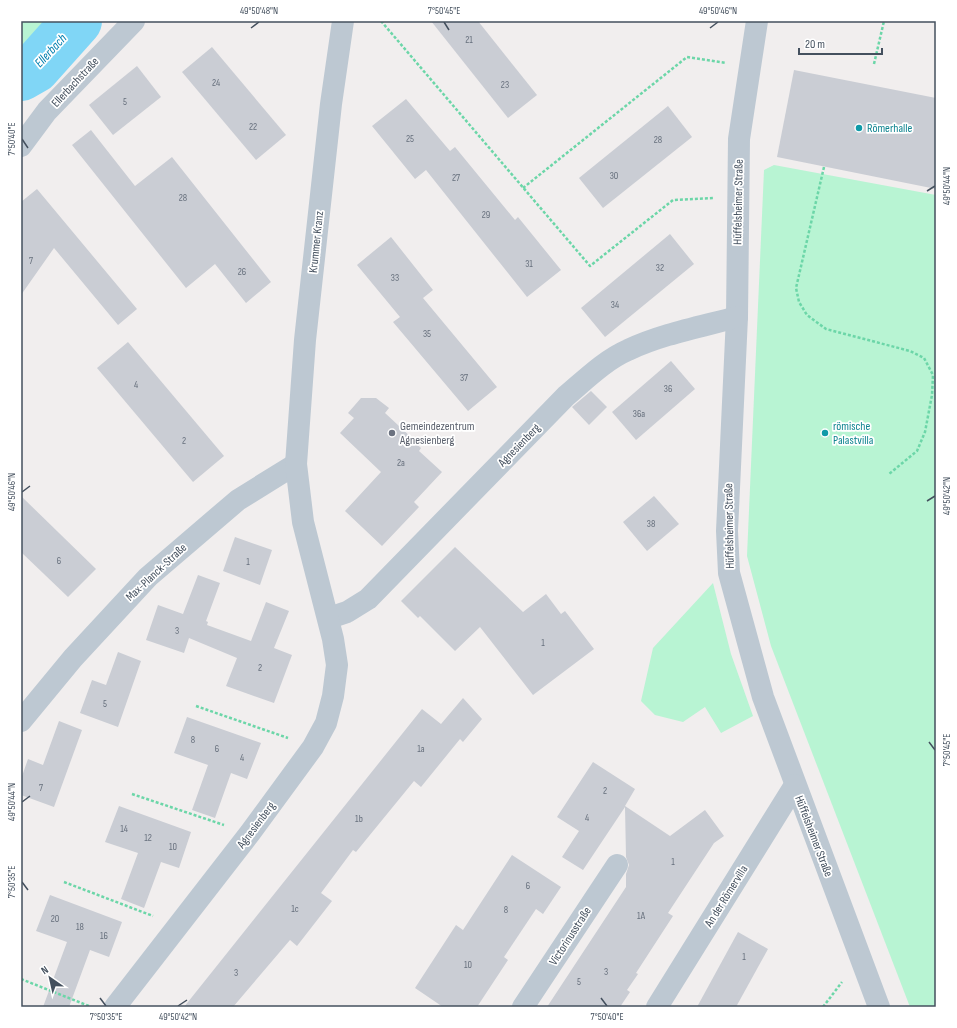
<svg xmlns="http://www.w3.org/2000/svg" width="957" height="1028" viewBox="0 0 957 1028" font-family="'Sofia Sans Condensed',sans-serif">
<rect width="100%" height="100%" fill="#f1eeee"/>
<g fill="#b8f4d3">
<polygon points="21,21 48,21 21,46"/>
<polygon points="774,165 936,195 936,1007 910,1007 771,646 747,556 764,170"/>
<polygon points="713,583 731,654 753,716 721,733 705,707 683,722 655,715 641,701 653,648"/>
</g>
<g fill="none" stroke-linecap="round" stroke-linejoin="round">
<polyline stroke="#80d6f6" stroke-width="50" points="21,76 35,68 77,21"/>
</g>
<g fill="#cacdd4">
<polygon points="431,21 478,21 537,95 508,118"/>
<polygon points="212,47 286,135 256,160 182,72"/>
<polygon points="137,66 161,97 113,135 89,105"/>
<polygon points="794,70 936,98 936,189 777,157"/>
<polygon points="406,99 450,151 455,147 515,220 518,217 561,270 527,297 426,170 415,179 372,126"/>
<polygon points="668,106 692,137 603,208 579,178"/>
<polygon points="91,130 135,186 172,157 271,282 246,303 215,264 186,288 72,145"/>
<polygon points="37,189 137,309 118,325 54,248 21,295 21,202"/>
<polygon points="670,234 694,264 605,337 581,308"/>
<polygon points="391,237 433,290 423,298 497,387 468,411 393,322 400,317 357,265"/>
<polygon points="128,342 224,456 193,482 97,368"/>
<polygon points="671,361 695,389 636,440 612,412"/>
<polygon points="591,391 607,407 589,425 572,407"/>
<polygon points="361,398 376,398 389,408 385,413 413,439 412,440 421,448 419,451 442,472 414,502 419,507 382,546 345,511 381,472 340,433 354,418 348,413"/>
<polygon points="21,496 96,569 68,597 21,552"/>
<polygon points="654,496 679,524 647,551 623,522"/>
<polygon points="235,537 272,550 260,585 223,571"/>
<polygon points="455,547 523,612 546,594 561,614 565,611 594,649 533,695 480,627 455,651 420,616 418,618 401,601"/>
<polygon points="198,575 220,583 206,621 208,622 207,625 251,641 266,602 289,611 274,648 292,655 274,703 226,686 237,658 189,638 184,653 146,640 158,605 183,614"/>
<polygon points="118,652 141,661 118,727 80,713 92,680 106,685"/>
<polygon points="463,698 482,719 463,742 460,739 421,787 414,781 356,852 353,850 321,893 332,901 297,946 290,940 233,1007 184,1007 422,709 441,724"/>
<polygon points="187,717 261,743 247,779 231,773 215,818 192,810 208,765 174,753"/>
<polygon points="59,721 82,730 54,807 21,795 21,779 28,759 43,765"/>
<polygon points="593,762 635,789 625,806 670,836 705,810 724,836 714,843 668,913 673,916 636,973 638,974 627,990 630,992 620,1007 547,1007 626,887 626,874 629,865 626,857 625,807 583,870 562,857 579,831 557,817"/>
<polygon points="119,806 191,832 179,868 161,862 144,908 121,899 138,853 105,842"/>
<polygon points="512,855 561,887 543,914 536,909 504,957 508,960 477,1007 443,1007 415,988 456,925 463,930"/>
<polygon points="50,895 122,922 109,957 90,950 69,1007 43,1007 67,942 36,931"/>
<polygon points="738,932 768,949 736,1007 697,1007"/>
</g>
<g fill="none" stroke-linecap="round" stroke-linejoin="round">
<g stroke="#6cd6a8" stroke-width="2.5" stroke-dasharray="3 2" stroke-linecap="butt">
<polyline points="381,21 590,266 673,200 714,198"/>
<polyline points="874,64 884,21"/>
<polyline points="824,167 796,288 799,302 807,315 826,329 910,351 924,358 933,375 932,395 925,432 917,451 889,474"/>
<polyline points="523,188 687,57 726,63"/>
<polyline points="196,706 288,738"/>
<polyline points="132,794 224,825"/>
<polyline points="64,882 153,916"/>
<polyline points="21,979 89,1006"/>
<polyline points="823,1007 842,982"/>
</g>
<g stroke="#bdc8d2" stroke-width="22">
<polyline points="757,21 739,139 737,317 727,531 729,573 763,697 879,1007"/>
<polyline points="21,146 47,111 134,21"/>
<path d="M329,618l18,-6 21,-13 198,-203c19,-16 39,-36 62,-46 34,-16 72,-23 109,-33"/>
<polyline points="21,721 73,658 148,577 238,500 296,464"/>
<polyline points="115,1007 250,833 313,747 326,723 333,696 337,665 333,639 303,522 296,464 305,340 331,104 343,21"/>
<polyline points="523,1007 617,865"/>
<polyline points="657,1007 795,785"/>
</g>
</g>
<path fill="none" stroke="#44505e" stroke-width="1.5" d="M444,22l5,8M251,28l8,-6M710,28l8,-6M22,139l6,9M927,191l8,-5M22,492l8,-6M927,501l8,-5M929,742l6,8M22,802l8,-6M22,882l6,8M100,998l6,8M601,998l6,8M178,1006l9,-6"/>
<g fill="#0f9aa8" stroke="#fff" stroke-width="1.5">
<circle cx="859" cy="128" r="4"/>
<circle cx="825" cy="433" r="4"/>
</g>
<circle fill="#6b7280" stroke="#fff" stroke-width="1.5" cx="392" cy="433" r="4"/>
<g text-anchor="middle" stroke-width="3.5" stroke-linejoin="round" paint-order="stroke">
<g font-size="10" fill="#666f7c">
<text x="469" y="43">21</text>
<text x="216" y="86">24</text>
<text x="505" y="88">23</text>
<text x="125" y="105">5</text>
<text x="253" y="130">22</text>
<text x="410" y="142">25</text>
<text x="658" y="143">28</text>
<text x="614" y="179">30</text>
<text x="456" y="181">27</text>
<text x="183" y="201">28</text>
<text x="486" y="218">29</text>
<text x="31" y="264">7</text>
<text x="529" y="267">31</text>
<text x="660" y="271">32</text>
<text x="242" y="275">26</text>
<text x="395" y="281">33</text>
<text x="615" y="308">34</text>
<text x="427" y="337">35</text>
<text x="464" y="381">37</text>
<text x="136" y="388">4</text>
<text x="668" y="392">36</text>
<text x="639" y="417">36a</text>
<text x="184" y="444">2</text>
<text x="401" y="466">2a</text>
<text x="651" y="527">38</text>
<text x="59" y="564">6</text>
<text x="248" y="565">1</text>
<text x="177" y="634">3</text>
<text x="543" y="646">1</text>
<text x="260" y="671">2</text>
<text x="105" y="707">5</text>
<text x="193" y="743">8</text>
<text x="217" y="752">6</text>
<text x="421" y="752">1a</text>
<text x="242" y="761">4</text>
<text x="41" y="791">7</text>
<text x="605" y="794">2</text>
<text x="587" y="821">4</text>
<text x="359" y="822">1b</text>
<text x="124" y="832">14</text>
<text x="148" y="841">12</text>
<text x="173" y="850">10</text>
<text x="673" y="865">1</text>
<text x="528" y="889">6</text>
<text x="295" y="912">1c</text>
<text x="506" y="913">8</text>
<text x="641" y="919">1A</text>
<text x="55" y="922">20</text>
<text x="80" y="930">18</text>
<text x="104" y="939">16</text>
<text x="744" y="960">1</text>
<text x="468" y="968">10</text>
<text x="606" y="975">3</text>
<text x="236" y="976">3</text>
<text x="579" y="985">5</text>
</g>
<g font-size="12" fill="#44505e" stroke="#fff">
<text transform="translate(75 82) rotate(-47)" y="4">Ellerbachstraße</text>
<text transform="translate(738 202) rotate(-89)" y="4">Hüffelsheimer Straße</text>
<text transform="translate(316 242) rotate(-84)" y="4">Krummer Kranz</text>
<text transform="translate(519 445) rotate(-46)" y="4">Agnesienberg</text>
<text transform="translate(729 526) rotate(-91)" y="4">Hüffelsheimer Straße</text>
<text transform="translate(156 572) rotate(-43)" y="4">Max-Planck-Straße</text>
<text transform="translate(256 825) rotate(-53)" y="4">Agnesienberg</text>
<text transform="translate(814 836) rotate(69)" y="4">Hüffelsheimer Straße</text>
<text transform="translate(726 896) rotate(-58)" y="4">An der Römervilla</text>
<text transform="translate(570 936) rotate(-57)" y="4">Victorinusstraße</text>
</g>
<g font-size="12" fill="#0d838f" stroke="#fff" text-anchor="start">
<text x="867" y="132">Römerhalle</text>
<text x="833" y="430">römische<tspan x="833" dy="14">Palastvilla</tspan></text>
</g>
<g font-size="12" fill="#5b616d" stroke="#fff" text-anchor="start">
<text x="400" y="430">Gemeindezentrum<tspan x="400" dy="14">Agnesienberg</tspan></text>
</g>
<g font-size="13" font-style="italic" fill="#017eae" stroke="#fff">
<text transform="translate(50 50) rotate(-47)" y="5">Ellerbach</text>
</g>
</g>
<rect width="957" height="1028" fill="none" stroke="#ffffff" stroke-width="44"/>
<g transform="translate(50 978) rotate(326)" stroke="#ffffff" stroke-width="3" paint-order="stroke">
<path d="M0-3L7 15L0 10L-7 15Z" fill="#44505e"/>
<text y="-6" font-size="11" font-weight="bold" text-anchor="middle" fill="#44505e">N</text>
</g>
<path d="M799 48v6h83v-6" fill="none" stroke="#44505e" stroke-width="2"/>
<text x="805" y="48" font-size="12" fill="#44505e" stroke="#ffffff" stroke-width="3" paint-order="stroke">20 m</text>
<rect x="22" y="22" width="913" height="984" fill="none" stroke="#44505e" stroke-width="1.5"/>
<g font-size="10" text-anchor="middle" fill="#44505e">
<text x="259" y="14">49°50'48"N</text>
<text x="444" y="14">7°50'45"E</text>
<text x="718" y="14">49°50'46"N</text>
<text transform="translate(11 139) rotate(-90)" y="4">7°50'40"E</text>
<text transform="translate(946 186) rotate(-90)" y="4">49°50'44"N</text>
<text transform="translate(11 492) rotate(-90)" y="4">49°50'46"N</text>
<text transform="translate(946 496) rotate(-90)" y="4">49°50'42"N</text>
<text transform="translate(946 750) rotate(-90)" y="4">7°50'45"E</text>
<text transform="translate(11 802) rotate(-90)" y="4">49°50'44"N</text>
<text transform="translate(11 882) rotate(-90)" y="4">7°50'35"E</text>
<text x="106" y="1020">7°50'35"E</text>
<text x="178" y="1020">49°50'42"N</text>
<text x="607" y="1020">7°50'40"E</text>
</g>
</svg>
